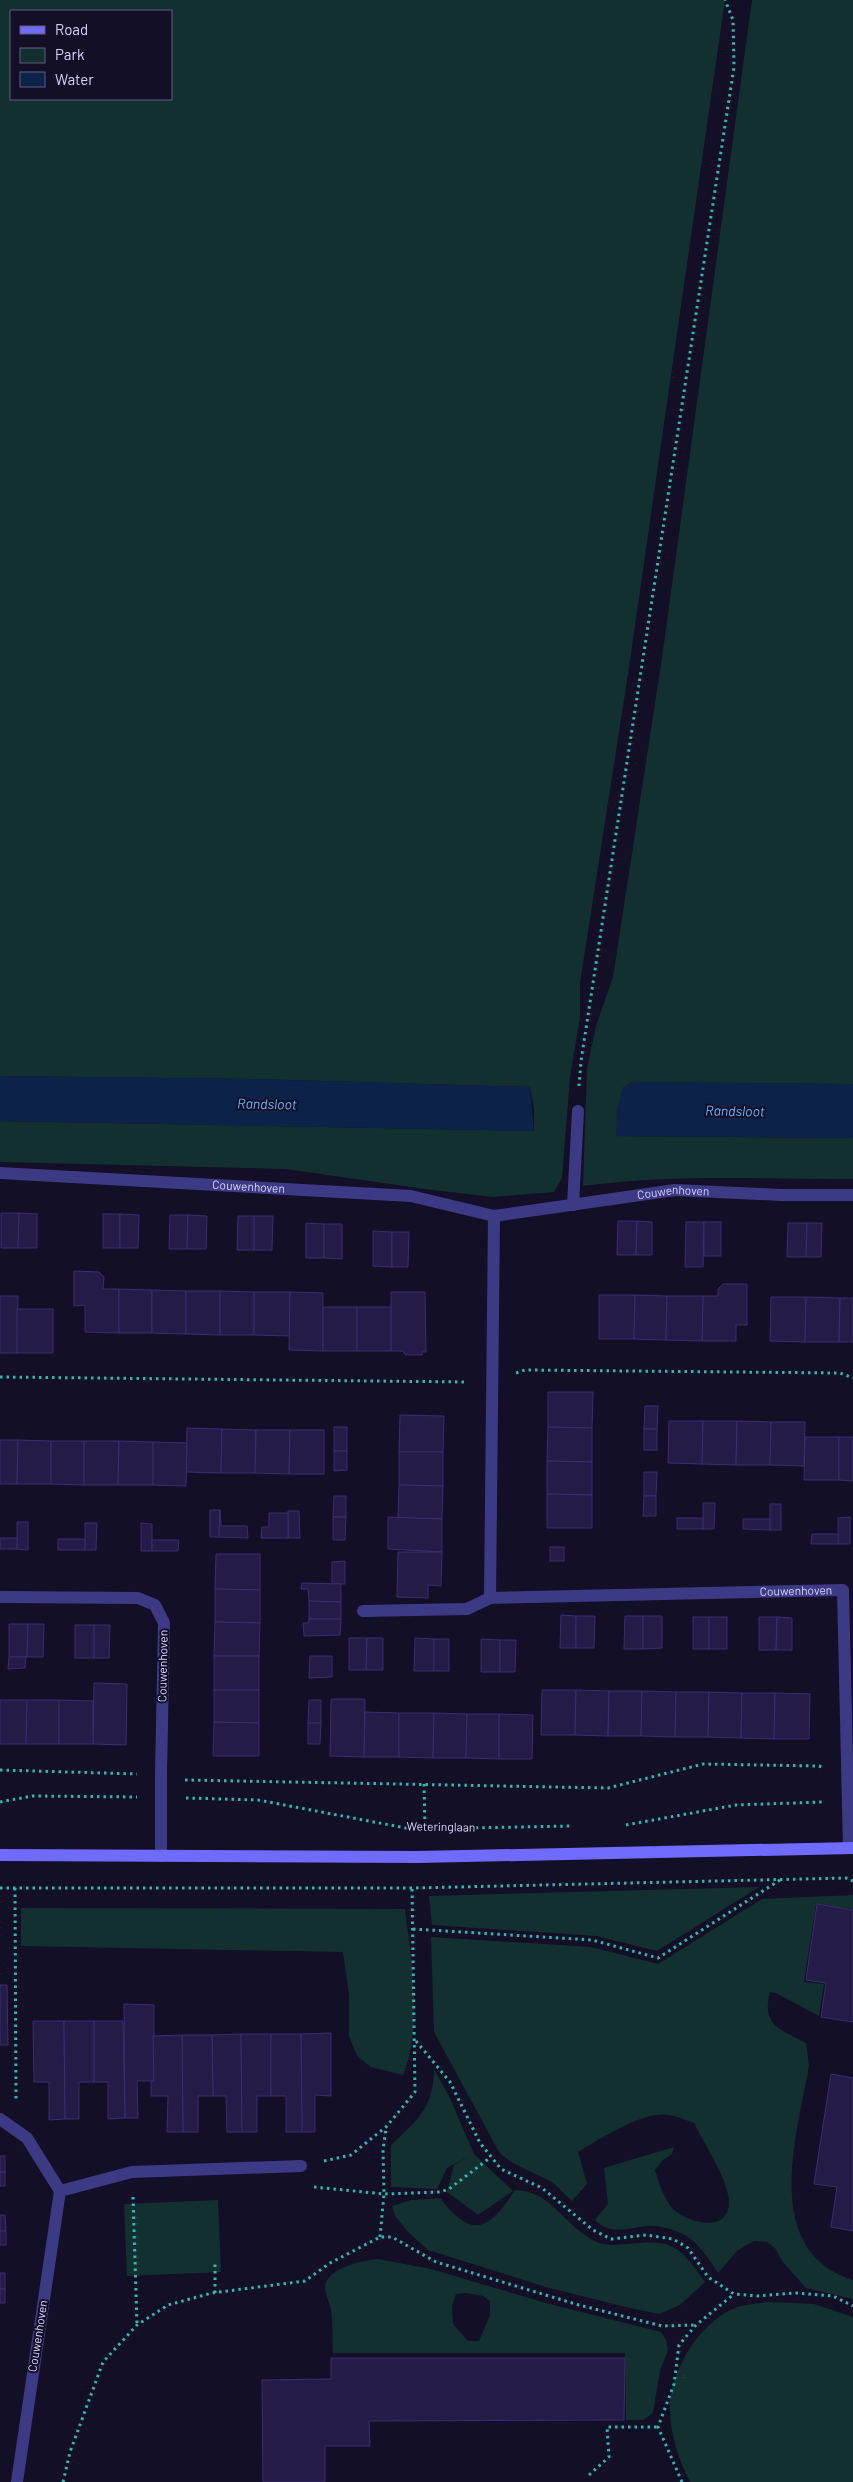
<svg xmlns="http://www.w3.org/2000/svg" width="853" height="2482" viewBox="0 0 853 2482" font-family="Barlow,sans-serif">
<rect width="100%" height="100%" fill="#130f26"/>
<g fill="#12302f" fill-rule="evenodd">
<path d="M0,0h725l-97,674 -48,309v34l-10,60 -8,101 -8,14 -61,5 -68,-8 -139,-20 -286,-7v-41l534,10v-23l-4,-21 -280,-8 -250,-3zM11,11h160v88h-160z"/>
<path d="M752,0h101v1084l-221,-2 -15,54 236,2v41c-91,0 -180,-5 -270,7l4,-118 9,-42 17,-49 49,-319z"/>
<polygon points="759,1887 657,1951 596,1936 432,1925 429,1896"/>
<path d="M853,1895v14l-37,-5 -12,78 20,2 -5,32 -43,-23 -6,-1c-9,35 11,37 36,51l3,23c-12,69 -49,185 44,214v19l-47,-11 -24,-27 -7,-13 -8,-6 -13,-1 -11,6 -7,5 -18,21c-8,-12 -19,-30 -33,-38 -10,-5 -26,-10 -38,-9 -19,2 -36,10 -52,-6l13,-16 -4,-36 70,-21 -2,7 -9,6 -8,10c4,13 9,29 18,39 13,13 54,25 56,-5 1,-22 -25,-60 -35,-81 -8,-3 -17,-7 -26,-8 -26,-4 -67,24 -90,37l9,32 -15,17c-8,-7 -16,-17 -24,-21 -18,-9 -35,-14 -49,-28l-65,-120 -3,-95 160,10 67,17 104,-65z"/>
<path d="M21,1908l384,1c6,50 18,119 -2,166l-32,-8 -14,-11 -8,-20v-41l-6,-43 -322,-6z"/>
<path d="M434,2069l15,27 25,58 39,37 -35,24 -31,-23 7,-27 17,-10 -24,13 -10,21 -46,-2v-42c26,-24 43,-38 43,-76z"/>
<path d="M515,2190c37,0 51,39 82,52 9,4 20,3 30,2 46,-5 52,1 78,38l-25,23 -21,9 -29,-6 -84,-21 -118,-37 -19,-17 -14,-17 -3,-10 19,-6 29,-2c32,42 49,32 75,-8z"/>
<polygon points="218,2200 221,2272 127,2276 124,2204"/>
<path d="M378,2259l53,10 115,34 115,29 5,8 2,10 -8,21 -7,42 -10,7h-17l-1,-67h-292c-1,-14 0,-29 -2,-43 -1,-7 -6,-16 -6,-23 1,-19 39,-27 53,-28zM466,2293l17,3 7,5v14l-11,26h-11l-15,-17 -1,-18 4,-12z"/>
<path d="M768,2302l46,2 39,13v165h-163c-11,-21 -19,-46 -20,-70 -2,-40 32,-95 71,-106 9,-2 18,-3 27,-4z"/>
</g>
<g fill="#0c2248">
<polygon points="0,1076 250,1079 530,1087 534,1131 0,1121"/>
<polygon points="632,1082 853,1084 853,1138 616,1136 617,1109 623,1087"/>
</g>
<g fill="#241b47" stroke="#3b2d73">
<polygon points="1,1213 19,1213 18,1248 1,1248"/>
<polygon points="19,1213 37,1214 37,1248 18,1248"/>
<rect x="103" y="1214" width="17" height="34"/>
<polygon points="120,1214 139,1215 138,1248 120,1248"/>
<polygon points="170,1215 188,1215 187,1249 169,1249"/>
<polygon points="188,1215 207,1216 206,1249 187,1249"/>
<polygon points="238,1216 254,1216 254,1250 237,1250"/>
<polygon points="254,1216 273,1216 272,1250 254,1250"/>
<polygon points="618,1221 637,1221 636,1255 617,1255"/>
<polygon points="637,1221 652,1222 652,1255 636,1255"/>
<polygon points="686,1222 704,1222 703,1267 685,1267"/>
<rect x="704" y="1222" width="17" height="34"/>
<polygon points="306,1223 324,1224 324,1258 306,1258"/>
<polygon points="788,1223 807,1223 806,1257 787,1257"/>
<polygon points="807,1223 822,1223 821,1257 806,1257"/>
<polygon points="324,1224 342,1224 342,1259 324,1258"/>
<polygon points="373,1231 392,1232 392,1267 373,1266"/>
<polygon points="392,1232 409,1232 408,1267 392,1267"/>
<polygon points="74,1271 99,1272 104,1277 103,1289 119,1289 119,1333 85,1332 85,1305 74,1306"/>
<polygon points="723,1284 747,1284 747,1325 736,1325 736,1341 702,1341 703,1296 718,1296 718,1289"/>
<polygon points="119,1289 152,1290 152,1333 119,1333"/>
<polygon points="152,1290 186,1291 186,1334 152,1333"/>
<polygon points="186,1291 220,1291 220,1335 186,1334"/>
<polygon points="220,1291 254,1292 254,1335 220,1335"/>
<polygon points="254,1292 290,1292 290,1336 254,1335"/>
<polygon points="290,1292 323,1293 323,1351 289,1350"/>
<polygon points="391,1292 425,1292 426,1352 422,1352 422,1355 406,1355 402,1351 391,1351"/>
<polygon points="599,1295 635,1295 634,1339 599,1339"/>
<polygon points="635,1295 667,1296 666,1340 634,1339"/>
<polygon points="0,1296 18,1296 17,1353 0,1353"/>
<polygon points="667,1296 703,1296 702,1341 666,1340"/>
<polygon points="771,1297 806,1297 805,1342 770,1341"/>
<polygon points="806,1297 840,1298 839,1342 805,1342"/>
<polygon points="840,1298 853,1298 853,1342 839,1342"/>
<rect x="323" y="1307" width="34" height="44"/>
<rect x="357" y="1307" width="34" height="44"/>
<rect x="17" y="1309" width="36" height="44"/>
<polygon points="548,1392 593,1392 592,1428 548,1427"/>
<polygon points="645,1406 658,1406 657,1429 644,1429"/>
<polygon points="400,1415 444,1416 443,1452 399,1452"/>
<polygon points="669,1421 703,1421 702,1464 668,1463"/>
<polygon points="703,1421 737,1421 736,1465 702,1464"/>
<polygon points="737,1421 771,1422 770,1465 736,1465"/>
<polygon points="771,1422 805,1422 804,1466 770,1465"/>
<rect x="334" y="1427" width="13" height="24"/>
<polygon points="548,1427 592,1428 592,1462 547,1461"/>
<polygon points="187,1428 222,1429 221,1473 186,1472"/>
<polygon points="222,1429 256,1430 255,1473 221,1473"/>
<rect x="644" y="1429" width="13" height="21"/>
<polygon points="256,1430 290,1430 289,1474 255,1473"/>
<polygon points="290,1430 324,1430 324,1474 289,1474"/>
<polygon points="805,1437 839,1437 839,1480 804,1480"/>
<polygon points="839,1437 853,1437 853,1481 839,1480"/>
<polygon points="0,1440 18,1440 17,1484 0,1484"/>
<polygon points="18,1440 51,1441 51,1484 17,1484"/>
<polygon points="51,1441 84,1441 84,1485 51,1484"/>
<polygon points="84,1441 119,1441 118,1485 84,1485"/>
<polygon points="119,1441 153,1442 153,1485 118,1485"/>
<polygon points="153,1442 187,1443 186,1486 153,1485"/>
<polygon points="334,1451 347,1451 347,1470 334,1471"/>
<polygon points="399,1452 443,1452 443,1486 399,1485"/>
<polygon points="547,1461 592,1462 592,1495 547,1494"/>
<polygon points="644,1472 657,1472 656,1496 644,1496"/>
<polygon points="399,1485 443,1486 442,1519 398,1518"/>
<polygon points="547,1494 592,1495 592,1528 547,1528"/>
<polygon points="334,1496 346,1496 346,1517 333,1517"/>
<polygon points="644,1496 656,1496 656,1516 643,1516"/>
<polygon points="703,1503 715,1503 714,1529 703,1529"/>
<rect x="770" y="1504" width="11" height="26"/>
<polygon points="210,1510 220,1510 219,1537 210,1537"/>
<polygon points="220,1510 221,1526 247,1526 248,1538 219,1537"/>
<polygon points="288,1511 299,1511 300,1538 288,1538"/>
<polygon points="269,1513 288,1513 288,1538 261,1538 262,1527 269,1527"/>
<polygon points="333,1517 346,1517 345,1540 333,1540"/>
<polygon points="388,1517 442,1519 442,1552 388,1549"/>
<polygon points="850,1517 850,1544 838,1544 838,1518"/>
<rect x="677" y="1518" width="26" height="11"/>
<polygon points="743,1519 770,1519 770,1530 743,1529"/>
<polygon points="17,1522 28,1522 28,1550 17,1549"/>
<polygon points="85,1523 97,1523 96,1550 85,1550"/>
<polygon points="141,1523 152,1524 152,1551 141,1551"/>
<polygon points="812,1534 838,1534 838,1544 811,1544"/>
<rect x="0" y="1538" width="17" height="11"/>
<rect x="58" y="1539" width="27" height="11"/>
<polygon points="152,1540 179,1540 178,1551 152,1551"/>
<rect x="550" y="1547" width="14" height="14"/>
<polygon points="398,1552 442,1552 441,1586 428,1585 428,1598 397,1597"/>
<polygon points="216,1554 260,1554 260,1590 215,1589"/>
<polygon points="345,1561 345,1584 332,1584 332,1562"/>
<polygon points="302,1583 341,1584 341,1602 309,1601 308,1589 301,1589"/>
<polygon points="215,1589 260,1590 260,1623 215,1622"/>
<polygon points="309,1601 341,1602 341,1619 309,1619"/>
<polygon points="561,1615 576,1616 576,1648 560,1648"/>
<polygon points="576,1616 595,1616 594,1648 576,1648"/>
<polygon points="625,1616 643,1616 643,1649 624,1649"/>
<polygon points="643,1616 662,1616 662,1648 643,1649"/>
<rect x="693" y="1617" width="16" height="32"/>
<rect x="709" y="1617" width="18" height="32"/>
<polygon points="759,1617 777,1617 776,1650 759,1650"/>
<polygon points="777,1617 792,1618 792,1650 776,1650"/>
<polygon points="309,1619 341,1619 340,1635 304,1636 303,1623 308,1623"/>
<polygon points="215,1622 260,1623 259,1656 214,1656"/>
<polygon points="9,1624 28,1624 27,1657 9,1657"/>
<polygon points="28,1624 44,1624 43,1657 27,1657"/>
<rect x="75" y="1625" width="19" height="33"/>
<polygon points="94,1625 110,1625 109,1658 94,1658"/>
<polygon points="349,1638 367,1638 366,1670 349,1670"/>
<polygon points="367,1638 383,1638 383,1670 366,1670"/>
<polygon points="415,1638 434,1639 434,1671 414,1671"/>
<rect x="434" y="1639" width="15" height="32"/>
<polygon points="481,1639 500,1640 500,1672 481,1672"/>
<polygon points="500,1640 516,1640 515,1672 500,1672"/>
<rect x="214" y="1656" width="45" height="34"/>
<polygon points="310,1656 332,1656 332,1677 309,1678"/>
<polygon points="9,1657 26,1657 25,1668 8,1669"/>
<polygon points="94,1683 127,1684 126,1745 93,1744"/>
<polygon points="214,1690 259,1690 259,1723 214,1722"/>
<polygon points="542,1690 576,1690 575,1735 541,1735"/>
<polygon points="576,1690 609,1691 608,1736 575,1735"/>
<polygon points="609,1691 642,1691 641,1736 608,1736"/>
<polygon points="642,1691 676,1692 675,1737 641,1736"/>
<polygon points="676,1692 709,1692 708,1737 675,1737"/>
<polygon points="709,1692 742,1693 741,1738 708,1737"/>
<polygon points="742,1693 775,1693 774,1739 741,1738"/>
<polygon points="775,1693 810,1694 809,1739 774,1739"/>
<polygon points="331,1699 365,1699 364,1757 330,1756"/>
<polygon points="0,1700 27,1700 26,1744 0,1744"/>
<polygon points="27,1700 59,1700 59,1744 26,1744"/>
<polygon points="59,1700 93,1701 93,1744 59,1744"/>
<polygon points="309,1700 321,1700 321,1723 308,1723"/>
<polygon points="365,1712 399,1713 399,1757 364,1757"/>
<polygon points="399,1713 434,1713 433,1758 399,1757"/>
<polygon points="434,1713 467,1714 466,1758 433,1758"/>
<polygon points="467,1714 499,1714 499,1759 466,1758"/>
<polygon points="499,1714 533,1715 532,1759 499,1759"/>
<polygon points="214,1722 259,1723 259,1756 213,1756"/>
<polygon points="308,1723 321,1723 320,1744 308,1744"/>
<polygon points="817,1904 853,1910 853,2022 821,2017 826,1983 806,1980"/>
<polygon points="0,1985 7,1985 8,2045 0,2045"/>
<polygon points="124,2004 154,2005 154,2081 137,2081 138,2118 125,2118"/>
<polygon points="33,2021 64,2021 65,2119 49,2120 49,2082 34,2082"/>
<polygon points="64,2021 94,2021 94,2082 79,2082 79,2119 65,2119"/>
<polygon points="94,2021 123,2021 125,2118 108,2119 108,2082 94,2082"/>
<polygon points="331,2033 331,2096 315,2095 315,2132 302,2132 301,2034"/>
<polygon points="241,2034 242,2132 227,2132 226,2096 213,2096 212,2035"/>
<polygon points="241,2034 271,2034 271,2096 257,2096 257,2132 242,2132"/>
<polygon points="271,2034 301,2034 302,2132 286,2132 286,2096 271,2096"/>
<polygon points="182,2035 212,2035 213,2096 198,2096 198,2132 183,2132"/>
<polygon points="182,2035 183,2132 167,2132 168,2096 151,2096 151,2082 154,2081 153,2036"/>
<polygon points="831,2074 853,2078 853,2231 831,2227 837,2187 814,2184"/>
<rect x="0" y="2156" width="5" height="16"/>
<rect x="0" y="2172" width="5" height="14"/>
<polygon points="0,2215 5,2215 6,2231 0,2231"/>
<rect x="0" y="2231" width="6" height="14"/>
<rect x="0" y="2273" width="5" height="16"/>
<rect x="0" y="2289" width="5" height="14"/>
<polygon points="331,2358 625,2358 624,2420 369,2421 370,2446 325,2446 325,2482 263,2482 262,2380 331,2379"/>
</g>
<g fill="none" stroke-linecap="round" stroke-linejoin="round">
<g stroke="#2fb8b0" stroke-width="3" stroke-dasharray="2.5 4" stroke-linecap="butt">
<polyline points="579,1086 581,1061 734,67 733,20 725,0"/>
<polyline points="516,1373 525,1370 840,1373 853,1378"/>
<polyline points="0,1377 467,1382"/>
<polyline points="0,1770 137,1774"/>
<polyline points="185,1780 608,1788 703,1764 819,1766 822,1767"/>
<polyline points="424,1784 425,1828"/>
<polyline points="186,1798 258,1800 411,1829 572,1826"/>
<polyline points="0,1802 32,1796 137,1797"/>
<polyline points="626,1825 736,1805 822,1802"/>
<polyline points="0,1888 413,1888 846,1878 853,1881"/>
<polyline points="15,1888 16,2100"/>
<polyline points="413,1929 592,1940 658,1958 780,1880"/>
<polyline points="416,2041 450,2082 480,2143 501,2169 542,2188 593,2230 611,2239 646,2235 673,2239 688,2248 708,2277 734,2294 757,2296 796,2293 833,2296 853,2306"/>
<polyline points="324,2161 351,2155 387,2126 415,2092 412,1887"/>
<polyline points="314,2187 384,2194 440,2192 449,2189 491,2157"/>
<polyline points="133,2197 137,2325"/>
<polyline points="380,2237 384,2194 383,2150 386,2128"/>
<polyline points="215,2293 215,2261"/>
<polyline points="589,2475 609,2457 607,2427 658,2427"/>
<polyline points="63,2482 70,2452 103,2362 137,2325 168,2305 212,2293 305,2281 330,2263 380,2237 392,2237 436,2262 579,2305 662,2326 696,2325"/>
<polyline points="682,2482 658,2427 674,2384 679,2345 696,2325 734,2294"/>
</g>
<g stroke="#3d3a85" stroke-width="12">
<polyline points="573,1205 578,1111"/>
<polyline points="363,1611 467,1609 490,1598"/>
</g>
<g stroke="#3d3a85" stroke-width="12">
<path id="s1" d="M0,1173l411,23 83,20 181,-26 106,5h72"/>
<path id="s2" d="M494,1216l-4,382 353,-8 6,258"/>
<polyline points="0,1597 138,1598 155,1605 164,1623 161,1774 161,1856"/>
<polyline points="0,2119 27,2138 60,2191 17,2482"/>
<polyline points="60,2191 132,2172 301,2166"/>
</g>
<polyline stroke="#6f6bff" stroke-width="12" points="0,1855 418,1857 853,1848"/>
</g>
<g text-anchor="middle" stroke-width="4" stroke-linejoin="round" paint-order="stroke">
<g font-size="12" fill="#d9d4ff" stroke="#130f26">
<text dy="4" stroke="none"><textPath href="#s1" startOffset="249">Couwenhoven</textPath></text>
<text dy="4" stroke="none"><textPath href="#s1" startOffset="678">Couwenhoven</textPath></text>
<text dy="4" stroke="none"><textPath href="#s2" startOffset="688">Couwenhoven</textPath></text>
<text transform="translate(163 1666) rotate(-89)" y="4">Couwenhoven</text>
<text transform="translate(441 1827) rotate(1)" y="4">Weteringlaan</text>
<text transform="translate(38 2336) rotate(-81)" y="4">Couwenhoven</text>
</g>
<g font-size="14" font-style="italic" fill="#62b6ff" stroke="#130f26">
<text transform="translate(267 1104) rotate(1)" y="5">Randsloot</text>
<text transform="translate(735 1111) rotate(1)" y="5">Randsloot</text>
</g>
</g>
<rect x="10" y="10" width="162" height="90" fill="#130f26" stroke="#625e7d"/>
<rect x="20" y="26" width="25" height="8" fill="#6f6bff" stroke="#625e7d"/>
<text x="55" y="35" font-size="15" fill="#d9d4ff">Road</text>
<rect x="20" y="48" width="25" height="15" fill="#12302f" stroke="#625e7d"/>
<text x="55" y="60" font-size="15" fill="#d9d4ff">Park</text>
<rect x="20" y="72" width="25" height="15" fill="#0c2248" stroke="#625e7d"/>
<text x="55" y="85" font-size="15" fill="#d9d4ff">Water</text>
</svg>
